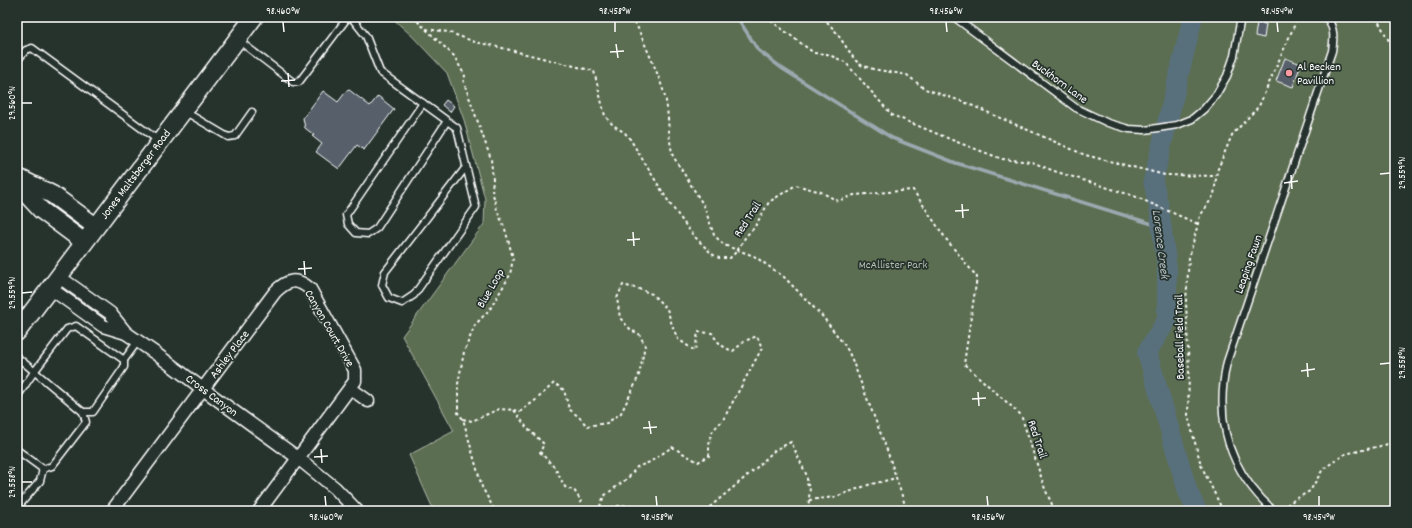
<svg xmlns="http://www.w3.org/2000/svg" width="1412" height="528" viewBox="0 0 1412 528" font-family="Dekko,sans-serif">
<rect width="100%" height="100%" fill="#26332d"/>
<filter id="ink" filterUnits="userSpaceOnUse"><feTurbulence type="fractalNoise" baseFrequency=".025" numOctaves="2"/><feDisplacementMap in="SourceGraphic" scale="8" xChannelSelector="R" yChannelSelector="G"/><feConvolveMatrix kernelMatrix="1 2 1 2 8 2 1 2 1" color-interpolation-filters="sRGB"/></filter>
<g filter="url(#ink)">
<polygon fill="#5b6e51" stroke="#adb6a8" points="391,17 1395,17 1395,511 434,511 409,455 454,431 402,336 484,224 485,199 464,120 447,73 412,36"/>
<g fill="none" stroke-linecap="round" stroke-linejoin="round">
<polyline stroke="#9ba9b0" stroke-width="3.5" points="737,17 758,50 783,69 892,138 956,163 1162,227"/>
<polyline stroke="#596f7b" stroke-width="20" points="1193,17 1153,181 1159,207 1167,269 1167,320 1147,352 1188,492 1197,511"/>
</g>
<g fill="#565e6b" stroke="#fff">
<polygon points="1257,23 1266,24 1264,38 1255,36"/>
<polygon points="1285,58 1301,64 1293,87 1276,81"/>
<polygon points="348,89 370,106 378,96 394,109 364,150 357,145 339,169 316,152 322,144 312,136 314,135 305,128 303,118 323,91 338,102"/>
<polygon points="446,100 454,106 450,112 442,105"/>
</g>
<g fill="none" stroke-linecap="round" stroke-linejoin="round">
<g stroke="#fff" stroke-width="9">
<g id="lane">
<polyline points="351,17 366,36 380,72 457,128 476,207 414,295 402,303 389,298 382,285 385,272 466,167"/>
<polyline points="954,17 1076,108 1108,123 1129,129 1145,130 1177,125 1192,119 1204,109 1216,95 1227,76 1234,56 1241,17"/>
<polyline points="238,40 293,82 299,82 348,17"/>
<polyline points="17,61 26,50 32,48 159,141"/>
<polyline points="423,103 346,215 348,224 356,233 368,234 377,228 447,121"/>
<polyline points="184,111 228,137 235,136 252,112"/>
<polyline points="17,357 83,412 86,422 52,466 43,469 17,450"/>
<polyline points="124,360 138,341"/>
<polyline points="17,397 34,372 67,329 76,326 124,360 124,367 93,412 83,412"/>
<polyline points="17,508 40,481 43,469"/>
<path d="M1274,511c-45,-40 -60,-91 -47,-149l105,-311c2,-12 3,-24 -6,-34"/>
</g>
</g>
<g stroke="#fff" stroke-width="15">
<g id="street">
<polyline points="58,276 110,313 126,333"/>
<polyline points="50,288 103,326 126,333 155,353 203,389 298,458 335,488 357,511"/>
<polyline points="350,388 368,401"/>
<path d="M112,511l163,-219c12,-12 21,-15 35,-3l45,81v11l-96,130"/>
</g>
</g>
<g stroke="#fff" stroke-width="20">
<g id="secondary">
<polyline points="17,177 53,195 95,226"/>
<polyline points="17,184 41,210 84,242"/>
<polyline points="17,332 254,17"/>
</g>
</g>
<g stroke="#fff" stroke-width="2" stroke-dasharray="3 3" stroke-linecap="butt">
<polyline points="413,17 454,56 465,76 463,80 491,159 493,180 492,190 497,210 505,229 513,258 510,275 490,309 475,325 464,352 458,384 458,413 463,419 482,487 495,511"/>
<path d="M631,17l6,9c9,22 24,52 29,75 3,18 2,37 7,55l31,50 10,29 10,10 30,11 30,21 39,40 23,30 5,10 36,93 20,61"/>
<polyline points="766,17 814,53 827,54 845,62 892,115 957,142 1002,159 1032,162 1054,171 1134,196 1198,224"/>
<polyline points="823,17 836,32 855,60 861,65 873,69 907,75 925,89 964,102 1085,155 1165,175 1216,176"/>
<polyline points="1376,17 1395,52"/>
<polyline points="426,29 448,32 475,42 494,46 594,71 605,116 613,125 625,133 630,139 670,204 693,235 712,254 719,258 730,258 737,251 746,236 754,228 769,202 796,185 821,192 838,201 854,195 913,190 946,239 977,277 964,364 1021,415 1045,489 1055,511"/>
<path d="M514,410l6,2 17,-13 17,-16 10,7 5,19 10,8 8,9 20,-3 14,-10 12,-24 6,-14 6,-30 -6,-11 -8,-4 -11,-12 -3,-20 6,-13 16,4 13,5 15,15 6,19 5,11 17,12 3,-19 14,1c5,9 11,15 21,18l12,-10 12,-5 5,12 -39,72c-14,13 -14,17 -14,36l-11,6 -26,-15 -22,15 -13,5 -9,11 -24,18 -6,15"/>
<polyline points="463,419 472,421 499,409 514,410 527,428 544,444 540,452 555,468 565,487 569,489 574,490 581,501 579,504 579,511"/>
<polyline points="809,500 835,497 868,485 896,478"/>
<polyline points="1283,510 1289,503 1310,491 1323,469 1345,454 1385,445 1395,440"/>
<path d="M606,511c13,-10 28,-4 43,0"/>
<polyline points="705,511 754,470 775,450 791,442 807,476 807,484 810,487 808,511"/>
<polyline points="1223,511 1201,465 1188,416 1189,373 1186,301 1189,258 1200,216 1214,195 1217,171 1232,135 1259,106 1298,17"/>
</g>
<use href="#lane" stroke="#26332d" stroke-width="6"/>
<use href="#street" stroke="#26332d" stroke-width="12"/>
<use href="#secondary" stroke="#26332d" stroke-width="17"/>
</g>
</g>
<path fill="none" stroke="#fff" stroke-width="1.5" d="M283,22l1,10M615,22v10M946,22l1,10M1277,22l1,10M616,44l2,14M610,52l14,-1M288,73l1,14M281,81l14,-1M22,103h10M1380,174l10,-1M1291,175l1,14M1284,183l14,-2M962,204l1,14M955,211l14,-1M633,232l1,14M627,240l13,-1M304,261l1,14M298,269l14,-1M22,293l10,-1M1307,363l1,14M1380,364l10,-1M1301,371l14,-2M978,392l1,14M972,399l14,-1M649,421l2,13M643,428l14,-1M321,449l1,14M314,457l14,-1M22,482h10M325,496l1,10M656,496l1,10M987,496l1,10M1319,496v10"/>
<circle fill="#ff9aa2" stroke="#26332d" stroke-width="1.5" cx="1289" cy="73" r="4"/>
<g text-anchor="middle" stroke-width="3.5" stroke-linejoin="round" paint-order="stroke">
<g font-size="12" fill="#fff" stroke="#26332d" text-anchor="start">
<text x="1297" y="70">Al Becken<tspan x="1297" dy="14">Pavillion</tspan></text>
</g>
<g font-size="12" fill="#fff" stroke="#26332d">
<text transform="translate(1060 81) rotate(36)" y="4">Buckhorn Lane</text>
<text transform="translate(135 174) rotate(-53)" y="4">Jones Maltsberger Road</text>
<text transform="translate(747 219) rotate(-57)" y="4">Red Trail</text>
<text transform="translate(1248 264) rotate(-71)" y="4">Leaping Fawn</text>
<text transform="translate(490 288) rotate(-60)" y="4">Blue Loop</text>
<text transform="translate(330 328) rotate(60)" y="4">Canyon Court Drive</text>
<text transform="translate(1179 337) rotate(-91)" y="4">Baseball Field Trail</text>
<text transform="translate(229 354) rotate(-53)" y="4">Ashley Place</text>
<text transform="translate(212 395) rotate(37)" y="4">Cross Canyon</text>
<text transform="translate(1038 439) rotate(72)" y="4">Red Trail</text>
</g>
<g font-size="12" fill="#b5beb1" stroke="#26332d">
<text x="893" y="268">McAllister Park</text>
</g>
<g font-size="13" font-style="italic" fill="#b4bec4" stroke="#26332d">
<text transform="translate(1162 244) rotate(83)" y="5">Lorence Creek</text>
</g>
</g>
<rect width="1412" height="528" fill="none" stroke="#26332d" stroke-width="44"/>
<rect x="22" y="22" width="1368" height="484" fill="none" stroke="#fff" stroke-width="1.5"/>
<g font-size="10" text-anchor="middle" fill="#fff">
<text x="283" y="14">98.460°W</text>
<text x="615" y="14">98.458°W</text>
<text x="946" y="14">98.456°W</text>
<text x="1277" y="14">98.454°W</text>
<text transform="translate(11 103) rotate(-90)" y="4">29.560°N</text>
<text transform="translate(1401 173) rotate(-90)" y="4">29.559°N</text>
<text transform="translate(11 293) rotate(-90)" y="4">29.559°N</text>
<text transform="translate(1401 363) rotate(-90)" y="4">29.558°N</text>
<text transform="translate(11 482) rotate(-90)" y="4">29.558°N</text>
<text x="326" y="520">98.460°W</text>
<text x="657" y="520">98.458°W</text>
<text x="988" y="520">98.456°W</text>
<text x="1319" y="520">98.454°W</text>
</g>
</svg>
